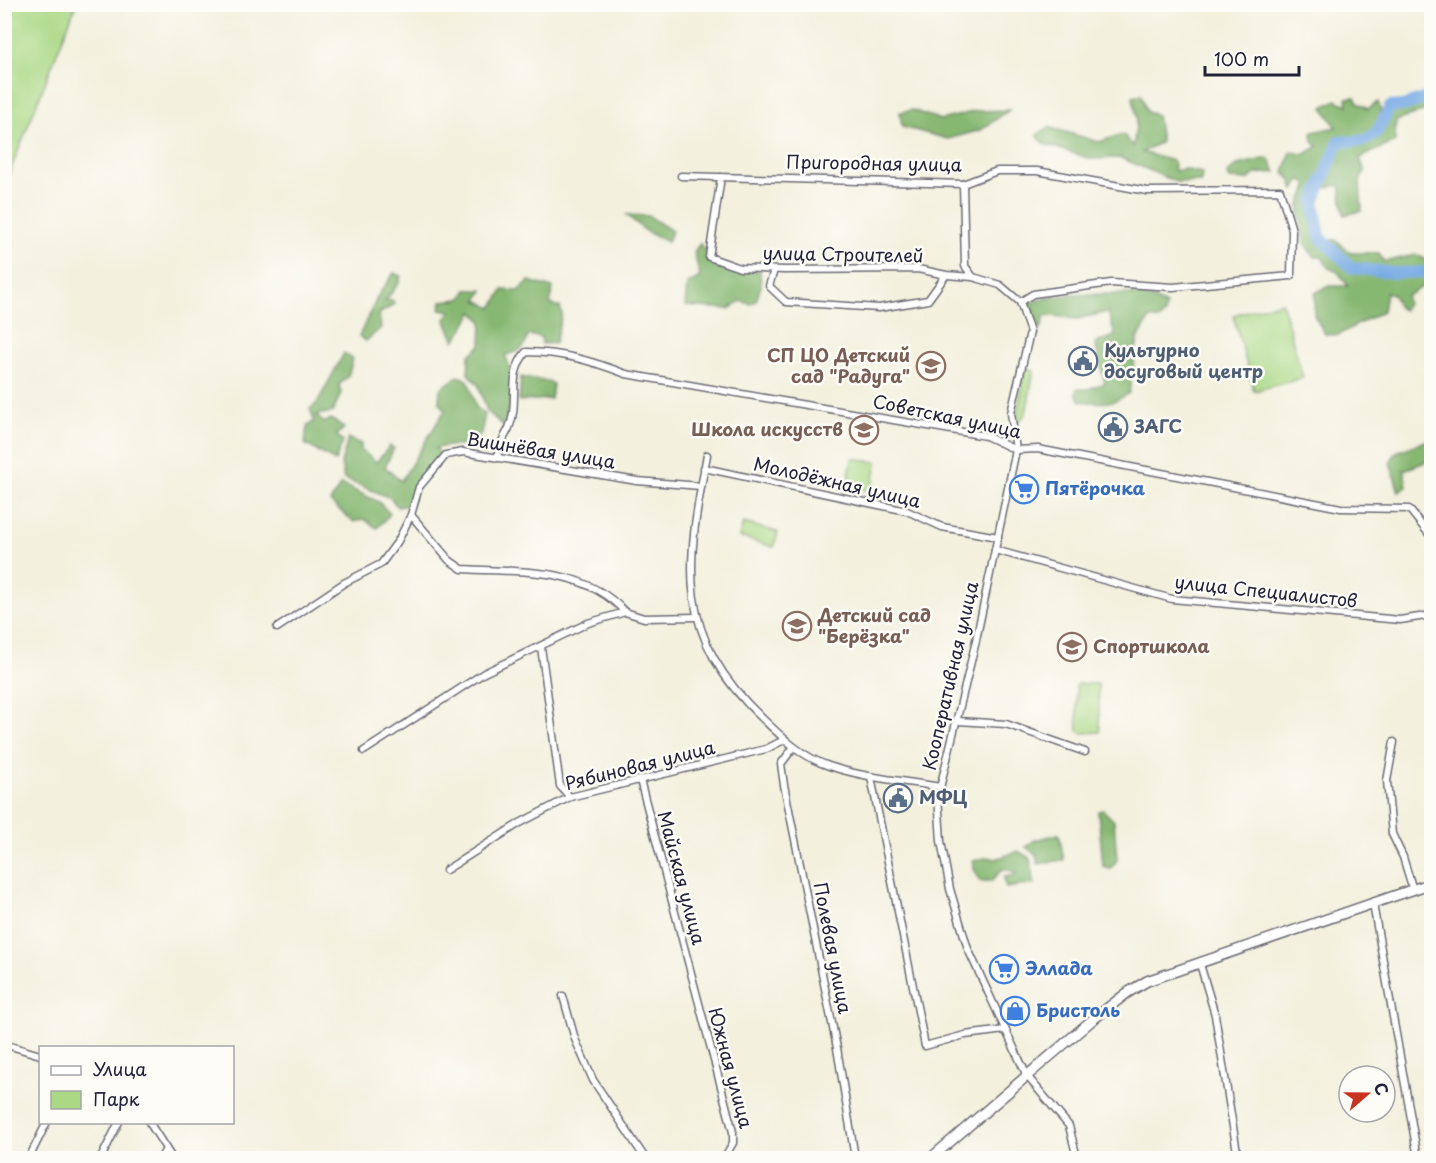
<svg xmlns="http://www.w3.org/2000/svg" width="1436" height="1163" viewBox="0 0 1436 1163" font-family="'Playpen Sans',sans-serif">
<rect width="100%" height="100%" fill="#fdfcf7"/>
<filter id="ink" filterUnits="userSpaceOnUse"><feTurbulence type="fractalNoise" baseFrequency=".0167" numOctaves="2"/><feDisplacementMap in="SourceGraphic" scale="12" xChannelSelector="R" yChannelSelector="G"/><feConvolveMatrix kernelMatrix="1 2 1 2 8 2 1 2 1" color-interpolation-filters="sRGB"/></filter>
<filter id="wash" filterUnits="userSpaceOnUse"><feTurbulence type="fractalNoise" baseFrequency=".008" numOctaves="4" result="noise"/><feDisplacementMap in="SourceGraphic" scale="24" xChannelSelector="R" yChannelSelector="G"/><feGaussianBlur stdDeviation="1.35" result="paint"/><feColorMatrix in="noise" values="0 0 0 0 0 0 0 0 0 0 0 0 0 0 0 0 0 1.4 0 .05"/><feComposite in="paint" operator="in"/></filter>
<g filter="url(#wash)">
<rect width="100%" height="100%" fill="#f3f0dd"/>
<g fill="#aad885" stroke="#667d60" stroke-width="1.5">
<polygon points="5,4 76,5 5,184 4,5"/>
<polygon points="1282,302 1303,378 1254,391 1233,315"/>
<polygon points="1025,368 1034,370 1026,414 1015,425"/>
<polygon points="852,458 877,462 872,491 847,487"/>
<polygon points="743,523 778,532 774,547 739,537"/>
<polygon points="1078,684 1098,684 1100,732 1081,733 1078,731 1076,687"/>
</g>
<g fill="#87b872" stroke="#546d56" stroke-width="1.5">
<polygon points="1141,94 1147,112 1157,115 1161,142 1142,152 1173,161 1175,171 1184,169 1202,173 1201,182 1176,182 1121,158 1091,159 1044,144 1037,135 1049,127 1099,142 1123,134 1133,146 1137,119 1133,97"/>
<polygon points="1355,97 1358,103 1368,109 1378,102 1383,118 1390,108 1414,105 1431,98 1431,108 1396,121 1395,142 1360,158 1365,172 1360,181 1362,211 1344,215 1340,185 1324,188 1318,207 1324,240 1336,240 1351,253 1379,253 1384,262 1415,255 1431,261 1431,282 1406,296 1407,304 1403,310 1398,307 1393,294 1386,292 1383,311 1338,335 1325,334 1314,315 1315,293 1329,286 1348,286 1338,272 1328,268 1322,257 1314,257 1304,243 1299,207 1308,184 1300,179 1294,190 1291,180 1284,173 1291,151 1304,155 1318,146 1313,142 1312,132 1336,127 1323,107 1336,100 1348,105 1347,98"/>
<polygon points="912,110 941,120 976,111 1009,110 981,130 948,139 902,127 900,112"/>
<polygon points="1268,158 1276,172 1255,174 1248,180 1230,179 1227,174 1237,165"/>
<polygon points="627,215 649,216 672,231 668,242 647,232"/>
<path d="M700,243c13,25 34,27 60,28l1,15 -5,15 -6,3 -9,-3 -12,8 -44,-3 2,-22 13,-7 -6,-25z"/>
<polygon points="394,273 401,276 399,283 385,301 392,300 395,304 379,314 381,328 366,341 359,336 379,294"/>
<path d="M529,281l24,7 -3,16 10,3 2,7 -7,29 -13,1 -1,-7 -13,-2c-3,15 -9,17 -23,20 12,23 8,47 -2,71l-16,-15 -9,-27 -10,-10 1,-18 12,-11 1,-24 -9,-9 -18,29 -10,-22 6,-8 -11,-2 2,-8 19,-2 6,-9h16l-6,10 15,8 11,-18 15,1z"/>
<path d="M1134,294l18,4 14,7 -1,9 -6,6 -9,-2 -12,20 -9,55c-16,12 -29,10 -48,8l-5,-7 1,-5h11l17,-6 -10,-40 20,-7 -7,-24 -31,7 -32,-4 -4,14 -9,-4 -4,-21c26,-13 77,-9 106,-10z"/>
<polygon points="344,353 353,359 348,376 339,385 341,393 333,412 316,415 324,423 331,419 344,428 337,435 343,442 335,461 305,444 307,427 314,421 310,409 317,403"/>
<polygon points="458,376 468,380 476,407 485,414 481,434 469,447 455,445 436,448 440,455 415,487 411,505 397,507 391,498 344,479 341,464 348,438 361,444 361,450 376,462 390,446 394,448 385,467 401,481 445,410 439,401 440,389"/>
<polygon points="521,377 550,382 553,384 551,399 519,401"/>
<polygon points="1431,439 1431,460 1404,470 1407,487 1399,492 1390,462 1396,452"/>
<polygon points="341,484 379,502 390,514 377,528 364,519 354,522 330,502"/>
<polygon points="1103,810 1114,821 1117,860 1110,869 1103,866 1098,811"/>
<polygon points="1059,834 1064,860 1038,864 1036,855 1026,847 1035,840"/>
<polygon points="1018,851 1030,858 1034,884 1006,888 1004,877 1014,875 1017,872 1002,869 992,881 980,881 974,869 973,861 988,857 996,859"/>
</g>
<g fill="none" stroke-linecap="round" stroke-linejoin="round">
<path stroke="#79abe5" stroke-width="12" d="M1432,96l-29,10 -13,1c-15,30 -16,37 -51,34l-25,61 6,35 32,31 43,5 37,-1"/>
</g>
</g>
<g filter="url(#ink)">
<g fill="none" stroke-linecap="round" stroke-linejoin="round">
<g stroke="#6b6a74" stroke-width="9">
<g id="minor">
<polyline points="681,176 963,184 997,171 1037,171 1147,191 1280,190 1292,230 1291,276 1173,287 1111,283 1033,294 1020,302 1000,285 973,277 946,275 918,269 784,270 740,268 709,257 721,177"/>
<polyline points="963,184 965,266 973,277"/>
<polyline points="774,270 769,286 786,302 879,308 928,300 946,275"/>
<polyline points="1020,302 1030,332 1011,413 1016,450 975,645 938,796 941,841 950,889 968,949 1027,1076 1069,1126 1077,1158"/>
<path d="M707,455c-21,110 -33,180 56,264 20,19 39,38 66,47 36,12 75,15 112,21"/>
<path d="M497,458c3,-17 6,-17 12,-30 11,-26 -3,-52 17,-76 36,0 66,9 100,22l360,62 30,14 22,-1 303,59 68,1 23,29"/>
<polyline points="704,468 907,511 942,527 998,537"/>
<path d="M411,515l38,45 13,9c59,4 120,-4 163,43"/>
<polyline points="995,550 1172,599 1400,620 1432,615"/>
<polyline points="277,628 344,583 381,564 398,541 411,515 419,487 446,455 463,452 637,481 701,486"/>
<polyline points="541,647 560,786 570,797"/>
<polyline points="958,721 1006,724 1085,752"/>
<polyline points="1394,742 1387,781 1392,834 1403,857 1413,890"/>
<polyline points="793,748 781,764 784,785 837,1048 855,1158"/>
<polyline points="364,751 484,673 588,623 625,612 644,618 697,617"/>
<polyline points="871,777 925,1046 965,1035 1005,1030"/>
<polyline points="640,780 733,1132 733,1143 724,1158"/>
<polyline points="446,870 520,823 570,797 766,749 784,740"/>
<polyline points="1373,904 1418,1158"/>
<polyline points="1200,964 1215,1015 1238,1158"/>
<polyline points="563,996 575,1039 593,1080 645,1158"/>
<polyline points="4,1044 40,1055"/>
<polyline points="149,1122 172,1158"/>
<polyline points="29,1158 47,1122"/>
<polyline points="101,1158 119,1122"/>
<polyline points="161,1158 166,1149"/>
</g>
</g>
<g stroke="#6b6a74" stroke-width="12">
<polyline id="secondary" points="931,1158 1091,1021 1127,993 1147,981 1432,883"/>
</g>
<use href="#minor" stroke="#fff" stroke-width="6"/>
<use href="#secondary" stroke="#fff" stroke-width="9"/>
</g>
</g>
<defs>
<g id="civic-ring" transform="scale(1.5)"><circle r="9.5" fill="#fdfcf7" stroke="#5c6f8a" stroke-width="1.5"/><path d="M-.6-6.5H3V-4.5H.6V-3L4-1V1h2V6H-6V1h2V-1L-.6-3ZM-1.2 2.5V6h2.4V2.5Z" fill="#5c6f8a"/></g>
<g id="school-ring" transform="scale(1.5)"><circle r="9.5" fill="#fdfcf7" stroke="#8d6e63" stroke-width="1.5"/><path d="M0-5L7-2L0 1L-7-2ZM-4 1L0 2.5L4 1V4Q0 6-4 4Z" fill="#8d6e63"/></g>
<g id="supermarket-ring" transform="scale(1.5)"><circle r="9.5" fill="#fdfcf7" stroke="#3f7fe0" stroke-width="1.5"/><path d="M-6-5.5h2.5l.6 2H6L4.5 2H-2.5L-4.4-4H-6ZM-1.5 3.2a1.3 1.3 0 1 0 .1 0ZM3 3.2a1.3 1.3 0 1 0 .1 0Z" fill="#3f7fe0"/></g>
<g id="shop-ring" transform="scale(1.5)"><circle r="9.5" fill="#fdfcf7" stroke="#3f7fe0" stroke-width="1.5"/><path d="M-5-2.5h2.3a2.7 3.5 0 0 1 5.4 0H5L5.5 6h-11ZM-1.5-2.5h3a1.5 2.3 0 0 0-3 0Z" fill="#3f7fe0"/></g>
</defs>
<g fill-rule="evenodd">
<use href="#civic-ring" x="1083" y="361"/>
<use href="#school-ring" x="931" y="366"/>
<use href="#civic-ring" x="1113" y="427"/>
<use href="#school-ring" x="864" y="430"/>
<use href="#supermarket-ring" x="1024" y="489"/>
<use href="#school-ring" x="797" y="626"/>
<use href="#school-ring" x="1072" y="647"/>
<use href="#civic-ring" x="898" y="798"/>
<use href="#supermarket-ring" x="1004" y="969"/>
<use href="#shop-ring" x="1015" y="1011"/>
</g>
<g text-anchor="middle" stroke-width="5" stroke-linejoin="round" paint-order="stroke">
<g font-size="18" fill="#22223b" stroke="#fdfcf7">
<text transform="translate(874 164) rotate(1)" y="6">Пригородная улица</text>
<text transform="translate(843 255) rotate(1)" y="6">улица Строителей</text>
<text transform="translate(947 417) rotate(12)" y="6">Советская улица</text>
<text transform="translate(541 451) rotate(9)" y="6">Вишнёвая улица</text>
<text transform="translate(837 483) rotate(13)" y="6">Молодёжная улица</text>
<text transform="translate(1266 592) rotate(6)" y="6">улица Специалистов</text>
<text transform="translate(951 676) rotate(-77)" y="6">Кооперативная улица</text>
<text transform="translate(640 766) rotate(-14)" y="6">Рябиновая улица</text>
<text transform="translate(681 878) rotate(75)" y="6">Майская улица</text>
<text transform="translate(832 948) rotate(79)" y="6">Полевая улица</text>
<text transform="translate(730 1068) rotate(75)" y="6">Южная улица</text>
</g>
<g font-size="18" font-weight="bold" fill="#4e5e75" stroke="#fdfcf7" text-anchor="start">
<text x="1104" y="357">Культурно<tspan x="1104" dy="21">досуговый центр</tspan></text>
<text x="1134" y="433">ЗАГС</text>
<text x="919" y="804">МФЦ</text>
</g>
<g font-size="18" font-weight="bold" fill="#785e54" stroke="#fdfcf7" text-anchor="end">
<text x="910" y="362">СП ЦО Детский<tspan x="910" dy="21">сад "Радуга"</tspan></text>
<text x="843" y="436">Школа искусств</text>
<text x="818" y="622" text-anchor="start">Детский сад<tspan x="818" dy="21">"Берёзка"</tspan></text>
<text x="1093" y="653" text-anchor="start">Спортшкола</text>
</g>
<g font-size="18" font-weight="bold" fill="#366cbe" stroke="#fdfcf7" text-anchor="start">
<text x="1045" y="495">Пятёрочка</text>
<text x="1025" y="975">Эллада</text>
<text x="1036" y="1017">Бристоль</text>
</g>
</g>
<rect width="1436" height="1163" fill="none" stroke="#fdfcf7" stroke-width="24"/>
<rect x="39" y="1046" width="195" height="78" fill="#fdfcf7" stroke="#a5a5ac" stroke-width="1.5"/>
<rect x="51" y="1066" width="30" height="9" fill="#ffffff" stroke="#a5a5ac" stroke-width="1.5"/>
<text x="93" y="1076" font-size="18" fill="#22223b">Улица</text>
<rect x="51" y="1091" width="30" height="18" fill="#aad885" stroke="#a5a5ac" stroke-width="1.5"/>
<text x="93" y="1106" font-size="18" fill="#22223b">Парк</text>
<g transform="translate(1367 1094) rotate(70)"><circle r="28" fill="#fdfcf7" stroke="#a5a5ac" stroke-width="1.5"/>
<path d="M0-4.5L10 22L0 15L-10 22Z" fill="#c8321e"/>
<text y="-9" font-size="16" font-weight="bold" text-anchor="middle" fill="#22223b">С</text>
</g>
<path d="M1205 66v9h94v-9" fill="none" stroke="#22223b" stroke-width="3"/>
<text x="1214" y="66" font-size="18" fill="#22223b" stroke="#fdfcf7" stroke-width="4.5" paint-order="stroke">100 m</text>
</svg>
